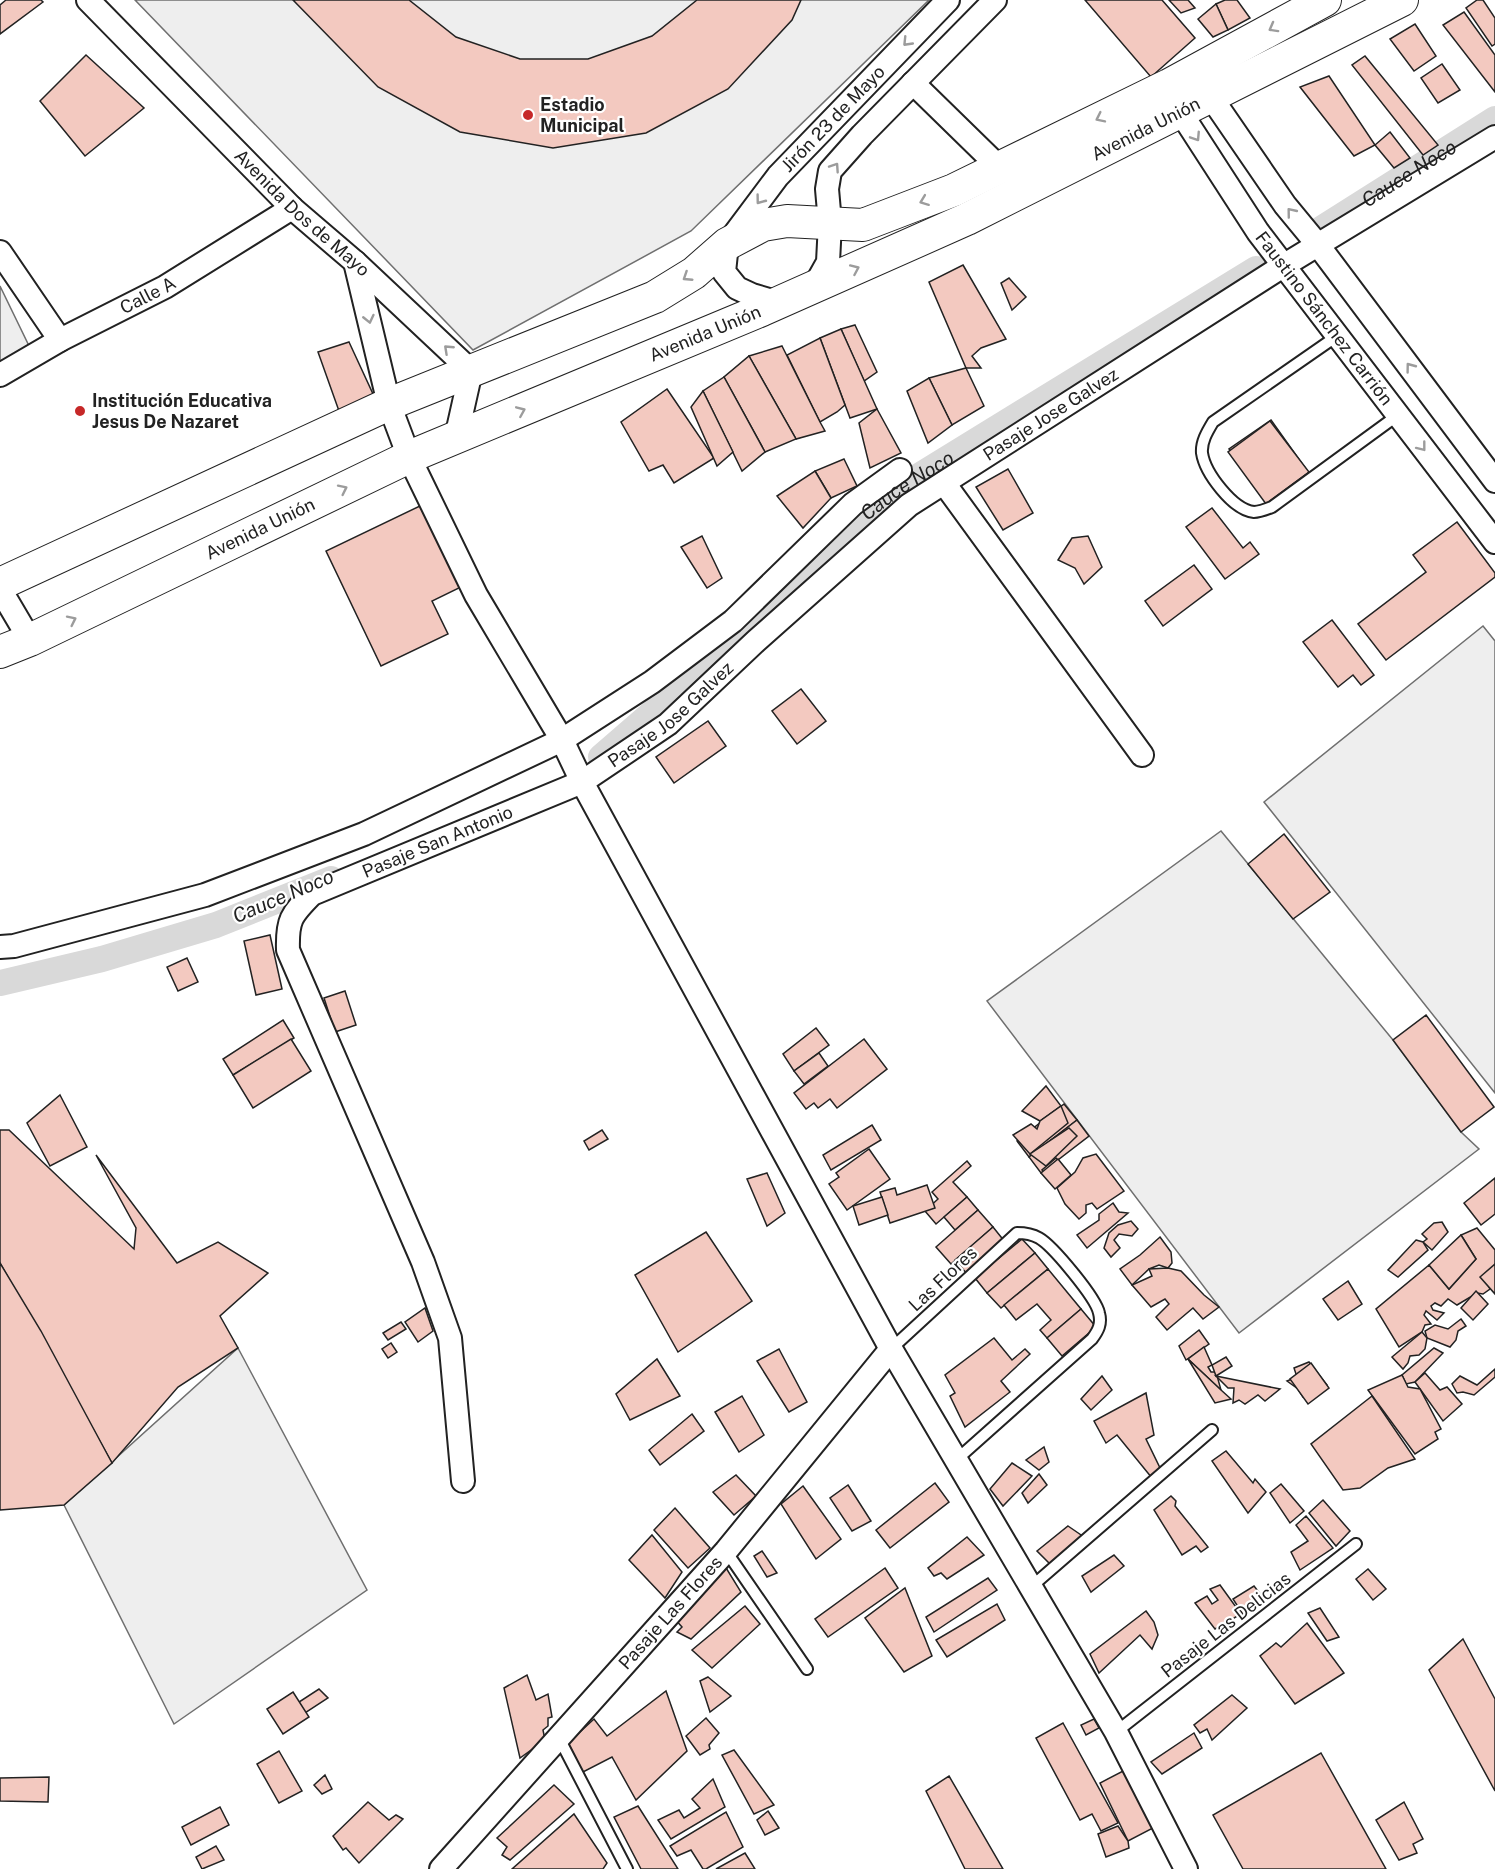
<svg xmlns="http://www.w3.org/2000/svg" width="1495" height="1869" viewBox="0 0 1495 1869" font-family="'Public Sans',sans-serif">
<rect width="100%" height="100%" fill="#fff"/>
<g fill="#eee" stroke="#6f6f6f" stroke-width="1.5">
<polygon points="135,0 929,0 691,231 473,350"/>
<polygon points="0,286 31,350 0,368"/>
<polygon points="1483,626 1495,641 1495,1093 1264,802"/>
<polygon points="1221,831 1393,1040 1461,1132 1479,1149 1239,1333 987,1001"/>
<polygon points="238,1348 367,1590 174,1724 64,1505"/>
</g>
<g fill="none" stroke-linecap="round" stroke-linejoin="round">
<g stroke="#d9d9d9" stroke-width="26">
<path id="s1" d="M1321,229l174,-110"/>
<path id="s2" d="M601,757l104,-90 155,-149 36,-28 360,-221"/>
<polyline points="0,983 102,959 216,925 331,879"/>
</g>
</g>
<g fill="#f3c9c0" stroke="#222" stroke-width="1.5">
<polygon points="6,0 41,0 43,2 0,34 0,5"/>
<polygon points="293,0 409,0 456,37 520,59 588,59 652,36 697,0 801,0 792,20 728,89 646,133 553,148 460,132 378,87"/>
<polygon points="1085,0 1162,0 1195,38 1151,77"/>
<polygon points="1169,0 1188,0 1195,8 1181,13"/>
<polygon points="1225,0 1237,0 1250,18 1228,30 1216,4"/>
<polygon points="1477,0 1483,0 1495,18 1495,44 1492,46 1466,8"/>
<polygon points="1216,4 1228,30 1213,37 1198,19"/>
<polygon points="1464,12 1495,55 1495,92 1443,25"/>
<polygon points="1415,24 1436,56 1414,71 1390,39"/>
<polygon points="86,55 144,108 85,156 40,101"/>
<polygon points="1365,56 1438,145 1423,155 1352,65"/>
<polygon points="1442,64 1460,90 1438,103 1421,78"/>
<polygon points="1329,76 1375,145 1354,156 1300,87"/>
<polygon points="1390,132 1410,158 1394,168 1375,145"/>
<polygon points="963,265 1006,339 981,348 972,356 981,368 966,368 929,282"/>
<polygon points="1009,278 1026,297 1012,310 1001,283"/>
<polygon points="855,325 877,372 864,381 841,329"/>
<polygon points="841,329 877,409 850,418 820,338"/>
<polygon points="820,338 845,405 837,412 820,422 787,355"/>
<polygon points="349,342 373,394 339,411 318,352"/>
<polygon points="782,346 820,422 825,431 796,439 749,356"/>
<polygon points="749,356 796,439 765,452 724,377"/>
<polygon points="966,368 984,406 952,425 929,378"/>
<polygon points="724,377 765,452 742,471 703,391"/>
<polygon points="929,378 952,425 928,443 907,391"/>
<polygon points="667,389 714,458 674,483 663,465 649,471 621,422"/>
<polygon points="703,391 733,452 717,466 691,407"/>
<polygon points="877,409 901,453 870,468 859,423"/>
<polygon points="1271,420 1306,469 1265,498 1229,449"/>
<polygon points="1270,421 1309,472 1266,504 1228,452"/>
<polygon points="844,459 857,486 831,498 815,471"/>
<polygon points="1008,469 1033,513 1003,530 976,487"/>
<polygon points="815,471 831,498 803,528 777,496"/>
<polygon points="422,505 461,587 432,601 448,634 381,666 326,551"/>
<polygon points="1212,508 1243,548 1250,542 1259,554 1225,579 1186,527"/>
<polygon points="1457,522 1495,573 1495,577 1386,660 1358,624 1426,572 1413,555"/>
<polygon points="702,536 722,578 707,588 681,547"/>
<polygon points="1088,536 1102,567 1084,584 1075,568 1058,560 1072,538"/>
<polygon points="1194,565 1212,589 1163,626 1145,601"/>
<polygon points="1332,620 1374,675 1361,685 1353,675 1338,687 1303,642"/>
<polygon points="801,689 826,721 797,744 772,711"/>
<polygon points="708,721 726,746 674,783 656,757"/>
<polygon points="1284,834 1330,892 1293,919 1248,864"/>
<polygon points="270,935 282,989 256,995 244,941"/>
<polygon points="187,958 198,982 178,991 167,967"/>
<polygon points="345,991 356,1025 335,1032 324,998"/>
<polygon points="1426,1015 1494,1107 1461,1132 1393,1040"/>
<polygon points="283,1020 294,1038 233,1075 223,1059"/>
<polygon points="816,1028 829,1045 794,1071 783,1054"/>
<polygon points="291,1039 311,1071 253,1108 233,1075"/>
<polygon points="864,1039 887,1069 837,1108 830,1099 818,1108 814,1103 806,1109 794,1093"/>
<polygon points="819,1053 828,1066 804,1084 794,1071"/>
<polygon points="1046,1086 1061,1106 1040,1121 1022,1111"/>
<polygon points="60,1095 87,1147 50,1166 27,1123"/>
<polygon points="1064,1104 1077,1120 1029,1157 1017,1141"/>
<polygon points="1061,1106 1068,1123 1030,1154 1013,1135 1031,1124 1037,1129 1040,1121"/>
<polygon points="1077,1120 1089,1136 1041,1173 1029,1157"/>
<polygon points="872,1125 881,1140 831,1170 823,1155"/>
<polygon points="1069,1128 1077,1136 1046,1166 1030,1154"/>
<polygon points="0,1130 9,1130 134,1249 136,1228 96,1155 177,1263 218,1242 268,1273 220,1316 238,1348 178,1387 112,1463 0,1263"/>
<polygon points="602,1130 608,1139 589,1150 584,1141"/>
<polygon points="869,1149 890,1179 847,1210 829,1184 839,1177 836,1173"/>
<polygon points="1096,1154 1124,1191 1097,1209 1092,1203 1086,1205 1086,1213 1079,1219 1065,1204 1057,1188 1075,1172 1083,1158"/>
<polygon points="1056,1158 1063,1166 1054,1176 1048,1179 1042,1170"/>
<polygon points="1058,1159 1071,1175 1055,1189 1041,1173"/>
<polygon points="967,1161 971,1166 953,1182 967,1197 936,1224 925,1211 938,1199 932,1192"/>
<polygon points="767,1173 785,1213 767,1226 747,1179"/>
<polygon points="1495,1178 1495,1214 1481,1225 1464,1203"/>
<polygon points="927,1185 935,1208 890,1223 880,1192 895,1188 897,1195"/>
<polygon points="882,1197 888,1215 859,1225 853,1206"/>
<polygon points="967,1197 978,1210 955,1230 944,1217"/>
<polygon points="1113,1203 1119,1212 1128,1213 1087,1248 1077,1235 1099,1220 1099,1214"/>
<polygon points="978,1210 993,1227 951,1264 936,1247"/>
<polygon points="1131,1221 1138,1229 1132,1236 1119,1234 1114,1240 1120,1248 1111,1257 1104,1248 1109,1233 1118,1225"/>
<polygon points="1442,1222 1448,1232 1432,1250 1423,1242 1427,1239 1422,1234 1434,1223"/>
<polygon points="993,1227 1005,1242 968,1275 955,1260"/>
<polygon points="1477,1228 1495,1250 1495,1269 1484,1277 1490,1289 1483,1294 1477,1293 1457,1305 1448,1299 1441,1306 1435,1303 1431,1306 1433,1310 1444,1313 1437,1320 1426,1311 1424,1315 1431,1324 1425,1325 1422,1332 1399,1347 1376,1309 1429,1265 1449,1289 1476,1259 1461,1235"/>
<polygon points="706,1232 752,1301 678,1352 635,1275"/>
<polygon points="1461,1235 1476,1259 1449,1289 1429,1265"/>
<polygon points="1160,1237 1171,1252 1172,1263 1168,1268 1159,1265 1149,1269 1132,1285 1120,1269 1140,1255"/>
<polygon points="1022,1239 1035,1253 987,1293 975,1278"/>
<polygon points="1416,1240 1423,1242 1428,1250 1398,1277 1388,1270"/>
<polygon points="1035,1253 1048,1269 1001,1308 987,1293"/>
<polygon points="0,1263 41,1331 112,1463 64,1505 0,1510"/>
<polygon points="1495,1264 1495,1294 1480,1277"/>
<polygon points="1168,1268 1181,1271 1204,1295 1219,1307 1203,1319 1193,1308 1167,1330 1156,1317 1169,1304 1165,1299 1151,1307 1132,1285 1152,1276 1149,1269"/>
<polygon points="1048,1269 1081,1309 1047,1338 1040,1330 1051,1320 1037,1304 1016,1320 1004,1305"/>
<polygon points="1348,1281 1362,1304 1338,1320 1323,1299"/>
<polygon points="1476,1291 1488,1304 1473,1320 1461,1308"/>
<polygon points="425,1308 433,1331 418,1342 405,1322"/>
<polygon points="1081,1309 1096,1327 1062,1356 1047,1338"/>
<polygon points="1461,1319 1466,1326 1458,1331 1456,1340 1450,1347 1427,1338 1425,1331 1435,1325 1448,1329"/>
<polygon points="401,1322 406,1329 388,1340 383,1333"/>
<polygon points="1199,1330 1209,1344 1186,1360 1179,1346"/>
<polygon points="1422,1332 1427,1338 1425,1349 1419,1355 1410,1356 1408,1363 1403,1369 1392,1357"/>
<polygon points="994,1338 1012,1360 1025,1349 1030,1354 1001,1381 1010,1392 965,1427 950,1396 955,1393 945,1375"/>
<polygon points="391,1343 397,1352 388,1358 382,1349"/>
<polygon points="1204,1347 1212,1365 1208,1367 1211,1372 1216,1372 1221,1390 1188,1359"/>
<polygon points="1434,1348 1443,1353 1415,1382 1406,1384 1402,1375"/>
<polygon points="779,1349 807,1402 789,1412 757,1361"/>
<polygon points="1226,1357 1232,1366 1216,1376 1212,1365"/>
<polygon points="657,1359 680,1396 630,1420 616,1394"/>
<polygon points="1188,1359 1221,1390 1231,1399 1215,1403"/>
<polygon points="1309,1362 1327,1385 1303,1397 1298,1389 1287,1381 1297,1377 1294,1368"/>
<polygon points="1311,1363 1329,1388 1308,1404 1290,1379"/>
<polygon points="1495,1369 1495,1377 1474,1395 1463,1392 1457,1393 1452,1384 1460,1376 1477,1385"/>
<polygon points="1425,1373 1440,1390 1447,1387 1462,1404 1443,1421 1415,1382"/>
<polygon points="1402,1375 1408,1387 1420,1389 1441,1429 1435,1432 1438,1439 1415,1454 1368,1390"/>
<polygon points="1102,1376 1112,1390 1091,1410 1081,1399"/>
<polygon points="1216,1376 1280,1389 1265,1401 1258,1395 1245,1404 1239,1400 1233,1403 1234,1388 1228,1388"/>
<polygon points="1146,1393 1154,1435 1146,1439 1162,1472 1152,1478 1117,1435 1106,1443 1094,1421"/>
<polygon points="742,1396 764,1435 739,1452 715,1412"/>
<polygon points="1372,1396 1415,1459 1388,1468 1360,1488 1343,1490 1311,1444"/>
<polygon points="692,1414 704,1431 660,1465 649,1450"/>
<polygon points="1044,1447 1049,1462 1039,1470 1026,1460"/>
<polygon points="1226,1451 1253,1483 1255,1479 1266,1492 1248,1513 1212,1461"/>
<polygon points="1012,1463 1032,1476 1003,1506 990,1489"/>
<polygon points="1039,1474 1047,1485 1028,1503 1022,1493"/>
<polygon points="736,1475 756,1496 734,1515 713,1492"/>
<polygon points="935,1483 949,1502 890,1548 876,1530"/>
<polygon points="1281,1484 1304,1511 1290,1523 1270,1493"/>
<polygon points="848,1485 871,1521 852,1531 830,1498"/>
<polygon points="803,1486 841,1539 816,1559 781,1504"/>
<polygon points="1171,1496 1176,1501 1175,1506 1208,1547 1201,1552 1196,1546 1182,1555 1154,1510"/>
<polygon points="1323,1500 1350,1531 1336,1546 1309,1513"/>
<polygon points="675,1508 710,1548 688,1568 654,1530"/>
<polygon points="1306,1516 1333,1548 1300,1570 1291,1552 1308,1541 1296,1525"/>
<polygon points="1068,1526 1084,1537 1050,1564 1037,1551"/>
<polygon points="652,1535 682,1572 665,1598 629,1560"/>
<polygon points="967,1537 984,1555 947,1579 941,1573 934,1576 928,1568"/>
<polygon points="762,1551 777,1573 767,1577 754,1556"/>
<polygon points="1114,1555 1124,1566 1091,1592 1082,1576"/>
<polygon points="723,1563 741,1592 691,1639 677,1632 682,1627 673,1617"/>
<polygon points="885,1568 898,1588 828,1637 815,1619"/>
<polygon points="1368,1569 1386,1589 1373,1600 1356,1579"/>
<polygon points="988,1578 997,1590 934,1632 926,1617"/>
<polygon points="1220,1585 1241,1614 1215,1629 1195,1603 1207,1596 1212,1604 1218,1600 1210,1589"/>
<polygon points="1254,1586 1265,1600 1244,1616 1233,1599"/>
<polygon points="905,1588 932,1656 904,1672 865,1618"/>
<polygon points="997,1604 1005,1620 947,1657 936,1640"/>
<polygon points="745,1606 760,1624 712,1668 692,1650"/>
<polygon points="1320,1608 1339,1637 1327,1641 1308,1613"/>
<polygon points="1146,1611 1154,1622 1158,1635 1152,1649 1140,1635 1099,1673 1090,1654"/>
<polygon points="1307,1623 1344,1673 1295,1704 1260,1656 1276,1643 1281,1647"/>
<polygon points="1463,1639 1495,1699 1495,1791 1429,1670"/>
<polygon points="527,1675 536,1700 548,1694 552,1717 548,1718 548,1726 543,1730 545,1740 520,1758 504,1688"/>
<polygon points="708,1677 731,1696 710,1712 700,1681"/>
<polygon points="319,1689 328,1698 305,1713 299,1702"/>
<polygon points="666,1691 687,1751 636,1800 612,1757 583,1772 568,1743 594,1719 607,1736"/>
<polygon points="293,1692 309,1717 283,1734 267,1709"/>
<polygon points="1232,1695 1247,1708 1212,1740 1207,1729 1200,1733 1194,1725"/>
<polygon points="706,1718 719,1733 709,1745 710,1749 700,1755 686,1736"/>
<polygon points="1094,1719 1099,1728 1086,1735 1081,1725"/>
<polygon points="1063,1723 1118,1823 1101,1831 1092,1814 1080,1820 1036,1738"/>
<polygon points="1194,1733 1202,1748 1162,1774 1151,1762"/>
<polygon points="734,1750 774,1805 754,1814 722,1755"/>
<polygon points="279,1751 302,1791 279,1803 257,1764"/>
<polygon points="1321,1753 1386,1869 1243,1869 1213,1815"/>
<polygon points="1125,1770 1153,1828 1128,1841 1100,1783"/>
<polygon points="325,1775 332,1789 322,1794 314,1785"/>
<polygon points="949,1776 1003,1869 965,1869 926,1791"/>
<polygon points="49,1777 48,1802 0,1801 0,1778"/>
<polygon points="713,1779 725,1807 671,1839 658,1820 679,1810 684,1818 700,1808 692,1799"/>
<polygon points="554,1785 574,1804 510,1860 502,1855 507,1847 497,1838"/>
<polygon points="368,1802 389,1820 396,1815 403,1819 359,1863 346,1848 343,1850 333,1836"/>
<polygon points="1404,1802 1423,1839 1413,1844 1417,1853 1399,1860 1376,1820"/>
<polygon points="638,1806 678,1869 641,1869 614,1817"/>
<polygon points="220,1807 229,1825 191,1845 182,1827"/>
<polygon points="768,1811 779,1828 765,1835 757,1820"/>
<polygon points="726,1812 743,1847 706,1869 703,1869 691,1850 677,1856 670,1846"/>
<polygon points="574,1814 607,1863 603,1869 512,1869"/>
<polygon points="1118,1826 1128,1841 1129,1848 1106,1857 1098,1834"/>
<polygon points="216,1846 224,1860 202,1869 196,1857"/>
<polygon points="745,1853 755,1869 716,1869"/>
</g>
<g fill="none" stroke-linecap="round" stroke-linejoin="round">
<g stroke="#222" stroke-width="14">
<g id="service">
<path d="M1337,336l-124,86c-6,10 -12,20 -11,31 3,20 31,57 52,59 5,0 13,-3 18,-5l126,-92"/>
<path d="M891,1349l126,-116c8,0 15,1 22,5 14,8 57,60 60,75 3,11 -1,18 -7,26l-137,122"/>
<polyline points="726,1551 807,1669"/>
<polyline points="1031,1587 1212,1430"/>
<polyline points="1116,1732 1356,1544"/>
<polyline points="559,1738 627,1869"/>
</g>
</g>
<g stroke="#222" stroke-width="26">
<g id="minor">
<path id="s3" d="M88,0l204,208 63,54 116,109 -15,67"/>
<polyline points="913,83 999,167"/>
<polyline points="1202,84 1285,205 1318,245 1495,481"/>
<path id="s4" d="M1174,97l7,16 77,119 237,310"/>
<polyline points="0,252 60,340"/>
<polyline points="355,262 389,404 409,457 476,595 562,740 582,782 891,1349 1116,1732 1186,1869"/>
<polyline points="814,287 828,262 830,223 827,189 830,171 862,135 995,0"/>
<path id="s5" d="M779,303l-27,-8 -15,-7 -13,-16 3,-28 51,-68 170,-176"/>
<path id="s6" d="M0,375l60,-35 105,-53 127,-79"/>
<polyline points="944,483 1142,755"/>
<polyline points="0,589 30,640"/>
<polyline points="0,947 14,946 205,895 364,834 562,740 652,682 733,621 853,504 900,470"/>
<path id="s7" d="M463,1481l-13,-143 -27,-76 -135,-312c-1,-30 3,-35 24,-56l270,-112 86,-58 88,-83 153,-136 374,-239 212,-129"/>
<path id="s8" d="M441,1869l285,-318 165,-202"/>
</g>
</g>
<g stroke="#222" stroke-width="34">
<g id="secondary">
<polyline points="0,584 389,404 655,297 694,273 727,244 763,225 787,221 863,225 954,190 1169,85 1325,0"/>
<path id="s9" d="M0,652l30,-12 379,-183 353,-147 205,-91 435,-219"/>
</g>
</g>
<use href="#service" stroke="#fff" stroke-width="10"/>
<use href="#minor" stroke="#fff" stroke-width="22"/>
<use href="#secondary" stroke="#fff" stroke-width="32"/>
</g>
<defs><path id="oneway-chevron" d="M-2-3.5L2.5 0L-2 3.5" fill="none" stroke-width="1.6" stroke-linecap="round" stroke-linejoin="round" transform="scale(1.5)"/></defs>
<g stroke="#9c9c9c">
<use href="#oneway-chevron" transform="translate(1273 28) rotate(151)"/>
<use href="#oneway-chevron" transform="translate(907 42) rotate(134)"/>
<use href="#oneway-chevron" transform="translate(1100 118) rotate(154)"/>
<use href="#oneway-chevron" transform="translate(1196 137) rotate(57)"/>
<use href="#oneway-chevron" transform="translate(835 167) rotate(-56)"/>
<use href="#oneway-chevron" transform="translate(760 200) rotate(127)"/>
<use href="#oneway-chevron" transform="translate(924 201) rotate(159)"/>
<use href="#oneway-chevron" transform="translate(1291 212) rotate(-129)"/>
<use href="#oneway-chevron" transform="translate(855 269) rotate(-24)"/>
<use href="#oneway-chevron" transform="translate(687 277) rotate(147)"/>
<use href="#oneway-chevron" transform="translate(369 319) rotate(77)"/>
<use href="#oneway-chevron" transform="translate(448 349) rotate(-137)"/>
<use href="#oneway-chevron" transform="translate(1410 367) rotate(-127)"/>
<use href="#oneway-chevron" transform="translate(521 411) rotate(-23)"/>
<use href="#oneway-chevron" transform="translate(1422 447) rotate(52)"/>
<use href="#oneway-chevron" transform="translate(343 489) rotate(-26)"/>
<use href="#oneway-chevron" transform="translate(72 620) rotate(-26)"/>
</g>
<g fill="#c62828" stroke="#fff" stroke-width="2">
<circle cx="528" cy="115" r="6"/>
<circle cx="80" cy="411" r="6"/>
</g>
<g text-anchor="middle" stroke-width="4.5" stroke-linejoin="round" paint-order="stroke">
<g font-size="18" font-weight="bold" fill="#222" stroke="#fff" text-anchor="start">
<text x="540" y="111">Estadio<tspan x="540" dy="21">Municipal</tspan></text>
<text x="92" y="407">Institución Educativa<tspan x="92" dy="21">Jesus De Nazaret</tspan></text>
</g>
<g font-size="18" fill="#222" stroke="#fff">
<text dy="6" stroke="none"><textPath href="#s5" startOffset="258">Jirón 23 de Mayo</textPath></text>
<text dy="6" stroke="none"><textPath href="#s9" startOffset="1260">Avenida Unión</textPath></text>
<text dy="6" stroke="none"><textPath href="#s3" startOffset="302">Avenida Dos de Mayo</textPath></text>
<text dy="6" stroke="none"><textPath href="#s6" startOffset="168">Calle A</textPath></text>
<text dy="6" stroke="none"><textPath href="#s4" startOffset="268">Faustino Sánchez Carrión</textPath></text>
<text dy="6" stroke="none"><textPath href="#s9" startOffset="774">Avenida Unión</textPath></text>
<text dy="6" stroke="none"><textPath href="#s7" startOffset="1518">Pasaje Jose Galvez</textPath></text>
<text dy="6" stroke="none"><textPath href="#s9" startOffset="288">Avenida Unión</textPath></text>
<text dy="6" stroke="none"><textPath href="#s7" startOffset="1032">Pasaje Jose Galvez</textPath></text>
<text dy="6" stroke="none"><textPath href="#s7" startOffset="764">Pasaje San Antonio</textPath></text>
<text transform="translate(943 1279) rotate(-43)" y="6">Las Flores</text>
<text dy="6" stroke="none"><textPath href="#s8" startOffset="344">Pasaje Las Flores</textPath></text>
<text transform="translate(1226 1625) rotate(-38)" y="6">Pasaje Las Delicias</text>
</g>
<g font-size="20" font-style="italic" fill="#222" stroke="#fff">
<text dy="7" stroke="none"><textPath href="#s1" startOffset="104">Cauce Noco</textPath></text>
<text dy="7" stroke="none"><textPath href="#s2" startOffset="410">Cauce Noco</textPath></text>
<text transform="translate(283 896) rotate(-23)" y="7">Cauce Noco</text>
</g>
</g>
</svg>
